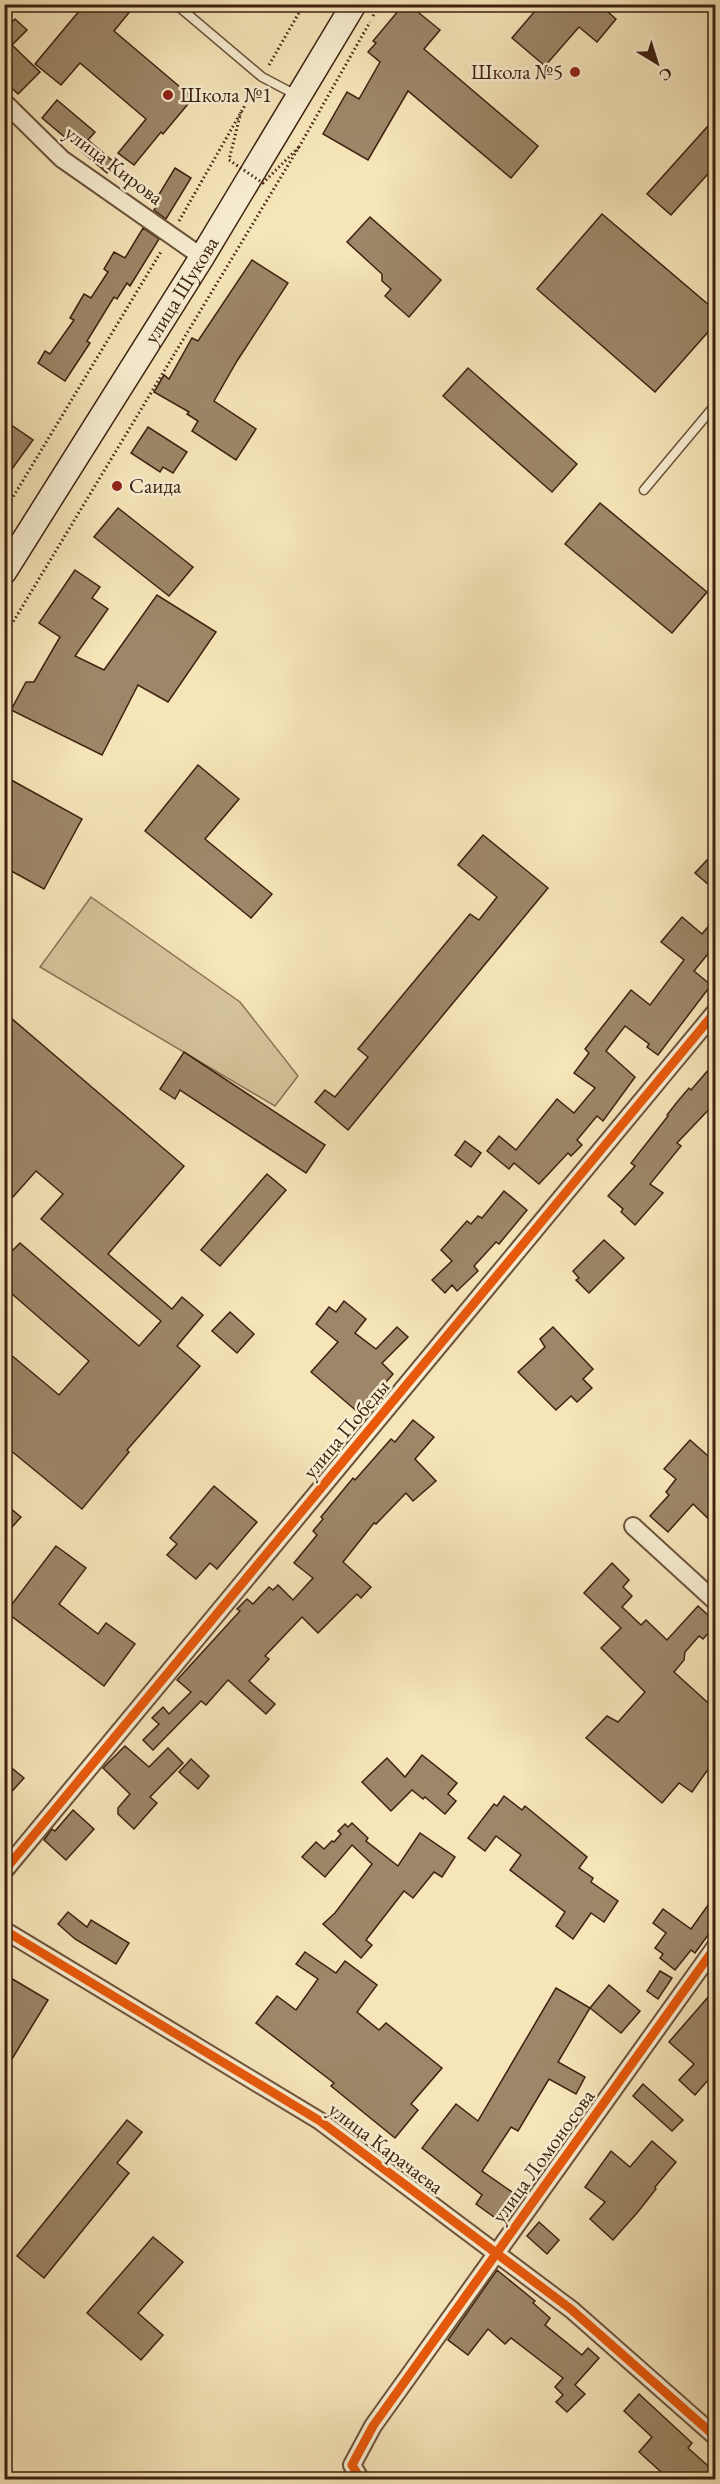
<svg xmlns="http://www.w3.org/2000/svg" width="720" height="2484" viewBox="0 0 720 2484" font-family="'EB Garamond',serif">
<rect width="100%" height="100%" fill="#f5e5b9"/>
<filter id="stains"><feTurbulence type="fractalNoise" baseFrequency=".00333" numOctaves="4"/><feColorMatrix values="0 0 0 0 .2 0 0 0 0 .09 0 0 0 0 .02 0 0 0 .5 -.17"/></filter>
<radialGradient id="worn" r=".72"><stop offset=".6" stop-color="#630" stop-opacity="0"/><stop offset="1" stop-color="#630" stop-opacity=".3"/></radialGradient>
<polygon fill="#d6c49c" stroke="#8a7256" stroke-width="1.5" points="91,897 240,1002 298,1076 275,1106 40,967"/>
<g fill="#9d8768" stroke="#3e2111" stroke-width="1.5">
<polygon points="85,4 136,4 114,31 193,98 163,134 161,132 134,165 118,153 146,119 80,63 61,85 35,64"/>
<polygon points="408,4 440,30 424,49 538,146 511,178 408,91 368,160 323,134 347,92 359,99 380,62 368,52 376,43 373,41 399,10 402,12"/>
<polygon points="541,4 599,4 616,19 597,42 579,27 545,66 512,38"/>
<polygon points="15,19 27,30 12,45 40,72 18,94 4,81 4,30"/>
<polygon points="57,100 95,132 88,140 115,163 107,173 42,118"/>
<polygon points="716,117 716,165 671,215 647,194"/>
<polygon points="175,168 191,178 166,219 154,210 158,203 155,201"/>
<polygon points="602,214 716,311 716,323 655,392 537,289"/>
<polygon points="370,217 441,280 409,317 385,296 391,289 382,281 382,274 347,242"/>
<polygon points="143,228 159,239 130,286 127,283 117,299 114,297 87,341 90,343 65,381 38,363 45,351 50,354 74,320 70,318 84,294 91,298 108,272 104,269 114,252 125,258"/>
<polygon points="252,260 288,283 237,361 214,401 256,429 236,460 192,431 198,421 187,414 189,412 154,392 164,375 169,379 192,338 198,341"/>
<polygon points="468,368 577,464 552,492 443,396"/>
<polygon points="4,420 33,440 4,480"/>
<polygon points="148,427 187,452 173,473 163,467 160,472 131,453"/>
<polygon points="600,503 707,592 672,633 565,544"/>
<polygon points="118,508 193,567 169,596 94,537"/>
<polygon points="75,570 100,587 92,598 108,609 75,656 104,670 157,595 216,632 168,702 138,685 102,755 11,710 26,682 34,682 60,637 39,623"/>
<polygon points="198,765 239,799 205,839 272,894 251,918 145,831"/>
<polygon points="4,776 82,819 44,889 4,867"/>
<polygon points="483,835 548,888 348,1130 315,1102 325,1090 335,1097 368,1057 358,1049 470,914 479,920 497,897 458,865"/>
<polygon points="707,860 716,867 716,891 695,873"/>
<polygon points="682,917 702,934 716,917 716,944 694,971 711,985 658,1055 647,1047 649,1044 625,1026 606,1051 635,1077 603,1121 597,1116 577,1140 582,1145 571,1156 568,1153 539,1184 514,1163 509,1169 487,1151 499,1136 516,1150 557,1099 574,1113 595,1088 574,1073 589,1053 585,1049 631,990 650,1005 684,960 661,942"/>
<polygon points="4,1012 184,1166 108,1254 172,1309 182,1297 203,1315 177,1346 200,1366 127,1450 129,1452 82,1509 4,1445 4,1349 59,1395 89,1361 4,1287 4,1247 11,1252 20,1243 139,1346 161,1321 41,1219 63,1194 36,1171 13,1197 4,1189"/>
<polygon points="184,1052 325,1145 306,1173 180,1090 175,1099 160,1089"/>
<polygon points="716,1061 716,1102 677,1143 681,1146 650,1184 663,1193 635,1225 621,1212 623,1209 608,1196 635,1166 631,1163 668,1116 667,1115 678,1101 689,1088 691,1090"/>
<polygon points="465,1141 481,1153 471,1167 455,1155"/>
<polygon points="267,1174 286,1190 220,1266 201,1250"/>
<polygon points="504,1191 527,1210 499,1244 496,1242 474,1266 478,1271 457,1291 452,1285 445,1293 432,1280 452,1261 441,1250 467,1221 471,1224 478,1216 482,1218"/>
<polygon points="604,1240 624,1258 589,1293 576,1280 579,1278 573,1271"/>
<polygon points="344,1301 366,1319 355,1333 376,1349 397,1327 408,1337 382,1363 393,1374 359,1413 311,1372 338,1342 316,1324 329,1307 336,1312"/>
<polygon points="230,1312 254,1334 237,1353 212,1331"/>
<polygon points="553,1327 593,1369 583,1379 592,1388 577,1402 571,1396 556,1410 518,1372 545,1347 540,1339"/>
<polygon points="413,1420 434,1437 415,1459 436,1481 413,1501 406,1493 376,1524 374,1523 343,1562 371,1587 361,1598 357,1594 318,1633 302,1617 265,1656 269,1659 249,1681 275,1704 266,1714 228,1680 206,1705 201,1701 153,1750 143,1740 159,1724 152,1718 163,1707 169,1714 191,1692 177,1680 240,1611 237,1609 247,1599 253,1604 269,1587 273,1590 278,1585 293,1600 313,1578 294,1563 317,1535 313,1531 323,1519 321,1517 353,1478 355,1480 391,1439 395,1442"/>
<polygon points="690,1440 716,1463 716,1526 693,1504 668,1532 650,1516 669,1495 666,1492 676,1479 664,1469"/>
<polygon points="214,1486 257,1522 217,1569 210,1563 196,1579 167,1555 177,1544 170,1538"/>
<polygon points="4,1503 21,1517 4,1536"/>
<polygon points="56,1546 86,1568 59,1604 98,1634 106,1623 135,1644 104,1686 6,1612"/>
<polygon points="612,1563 629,1580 623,1587 632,1596 622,1607 641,1625 646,1620 667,1640 698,1606 716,1622 716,1625 703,1639 699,1636 685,1652 684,1660 674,1672 716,1710 716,1758 692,1792 679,1783 662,1803 586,1738 607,1716 618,1722 645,1692 601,1648 621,1628 584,1593"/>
<polygon points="125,1746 149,1767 168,1748 183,1763 150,1797 157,1803 134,1829 118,1814 118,1808 130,1794 103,1768"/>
<polygon points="422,1755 457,1783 448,1794 456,1801 445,1814 425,1797 423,1799 412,1790 391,1811 362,1782 387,1758 405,1777"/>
<polygon points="191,1759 209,1776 198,1789 179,1772"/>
<polygon points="13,1769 24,1778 4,1800 4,1778"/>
<polygon points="504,1796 522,1810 525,1806 587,1857 579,1868 593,1878 591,1882 618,1901 604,1922 591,1913 573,1939 556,1926 565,1912 510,1870 521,1855 496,1836 485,1851 468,1838 494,1804 497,1806"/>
<polygon points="73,1810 94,1829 66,1860 44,1840 52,1829 55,1831"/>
<polygon points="352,1823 368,1838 366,1841 398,1866 420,1833 455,1857 442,1877 434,1872 413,1898 404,1891 366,1940 372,1945 361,1958 323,1924 335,1913 372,1864 352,1845 325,1877 302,1857 316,1842 324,1849 332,1841 334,1842 341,1834 338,1831 345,1824 348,1827"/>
<polygon points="716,1894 716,1924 695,1953 691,1950 675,1970 660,1958 663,1954 655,1948 666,1933 653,1923 663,1909 691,1929"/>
<polygon points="68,1912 87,1927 91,1920 129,1943 116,1964 75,1939 58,1924"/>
<polygon points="305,1952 336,1973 345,1961 377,1985 357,2012 379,2030 386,2023 442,2068 411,2104 418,2110 395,2138 331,2086 334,2083 256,2023 277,1996 296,2010 318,1979 296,1964"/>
<polygon points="660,1971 672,1978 658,1999 647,1991"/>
<polygon points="9,1977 48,2000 4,2072 4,1985"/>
<polygon points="609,1985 640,2011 621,2033 590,2008"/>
<polygon points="556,1988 590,2008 558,2062 585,2077 576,2094 549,2079 518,2131 511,2127 482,2171 519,2197 501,2222 476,2204 482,2195 422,2148 456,2104 478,2121"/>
<polygon points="716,1988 716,2071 695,2095 679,2080 694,2064 669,2042"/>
<polygon points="643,2084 683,2120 672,2131 633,2096"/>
<polygon points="127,2120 142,2132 117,2163 129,2173 44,2278 17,2256"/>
<polygon points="652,2141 676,2162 655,2187 656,2189 637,2213 613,2240 590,2219 605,2202 585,2187 611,2151 630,2167"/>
<polygon points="539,2222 559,2240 547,2254 527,2236"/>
<polygon points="153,2237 183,2262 138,2313 163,2335 141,2360 87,2313"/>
<polygon points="497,2270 535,2301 533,2303 550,2318 545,2325 582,2355 588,2348 599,2358 575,2385 585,2394 567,2412 556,2402 563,2395 555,2387 563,2378 511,2338 505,2344 488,2329 468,2355 448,2340"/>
<polygon points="639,2394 692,2443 688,2448 716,2473 716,2480 670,2480 639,2452 652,2437 624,2411"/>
</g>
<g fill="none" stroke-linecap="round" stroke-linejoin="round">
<g stroke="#6c523b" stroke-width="11">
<g id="lane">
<polyline points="178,6 262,77 298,96"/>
<polyline points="644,490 716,404"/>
</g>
</g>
<g stroke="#6c523b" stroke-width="20">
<g id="street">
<polyline points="4,102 62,159 202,257"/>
<polyline points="633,1526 716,1602"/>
<polyline points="4,1871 716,1011"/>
<polyline points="4,1930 320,2121 572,2310 716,2437"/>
<polyline points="361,2480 352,2465 373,2426 716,1946"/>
</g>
</g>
<g stroke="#3e2111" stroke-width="27">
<g id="secondary">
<path id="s1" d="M4,572l198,-315 152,-253"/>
</g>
</g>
<g stroke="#3e2111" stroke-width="3" stroke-dasharray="1.5 3" stroke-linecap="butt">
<polyline points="702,4 716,15"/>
<polyline points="373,16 379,4"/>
<polyline points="269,65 304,4"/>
<polyline points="179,221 256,86"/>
<polyline points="4,512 162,250"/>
<polyline points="4,637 299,147 370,22"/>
</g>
<use href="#lane" stroke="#f8eed2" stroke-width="8"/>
<use href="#street" stroke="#f8eed2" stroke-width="16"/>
<use href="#secondary" stroke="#f8eed2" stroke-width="24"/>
<polyline stroke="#3e2111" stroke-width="3" stroke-dasharray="1.5 3" stroke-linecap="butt" points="241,112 229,160 263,183 299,147"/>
<g stroke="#f8eed2" stroke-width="13">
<g id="cycleway">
<polyline points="4,1871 716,1011"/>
<polyline points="4,1930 320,2121 572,2310 716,2437"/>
<polyline points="361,2480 352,2465 373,2426 716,1946"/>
</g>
</g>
<use href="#cycleway" stroke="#e8590c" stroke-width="9"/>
</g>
<g fill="#8f2418" stroke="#f8eed2" stroke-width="2">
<circle cx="575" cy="72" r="6"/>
<circle cx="168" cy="95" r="6"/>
<circle cx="117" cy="486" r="6"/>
</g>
<g text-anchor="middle" stroke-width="5" stroke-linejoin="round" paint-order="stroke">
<g font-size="21" fill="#3e2111" stroke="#f8eed2" text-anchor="start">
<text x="563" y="79" text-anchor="end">Школа №5</text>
<text x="180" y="102">Школа №1</text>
<text x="129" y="493">Саида</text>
</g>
<g font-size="21" fill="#3e2111" stroke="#f8eed2">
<text transform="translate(114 165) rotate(37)" y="7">улица Кирова</text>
<text dy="7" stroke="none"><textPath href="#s1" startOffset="333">улица Шукова</textPath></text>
<text transform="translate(346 1429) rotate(-50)" y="7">улица Победы</text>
<text transform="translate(386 2148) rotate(37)" y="7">улица Карачаева</text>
<text transform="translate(543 2156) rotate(-54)" y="7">улица Ломоносова</text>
</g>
</g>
<rect width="720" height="2484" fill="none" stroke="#f5e5b9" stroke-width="24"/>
<rect x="6" y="6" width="708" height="2472" fill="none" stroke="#3e2111" stroke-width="3"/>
<rect x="12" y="12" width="696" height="2460" fill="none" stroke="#3e2111" stroke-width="1.5"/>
<g transform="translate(657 63) rotate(142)" stroke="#f8eed2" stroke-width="4.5" paint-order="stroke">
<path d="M0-4.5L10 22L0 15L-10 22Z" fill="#3e2111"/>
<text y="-9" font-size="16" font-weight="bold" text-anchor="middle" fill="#3e2111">С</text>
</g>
<rect width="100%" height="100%" filter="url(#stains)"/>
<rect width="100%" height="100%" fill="url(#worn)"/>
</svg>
